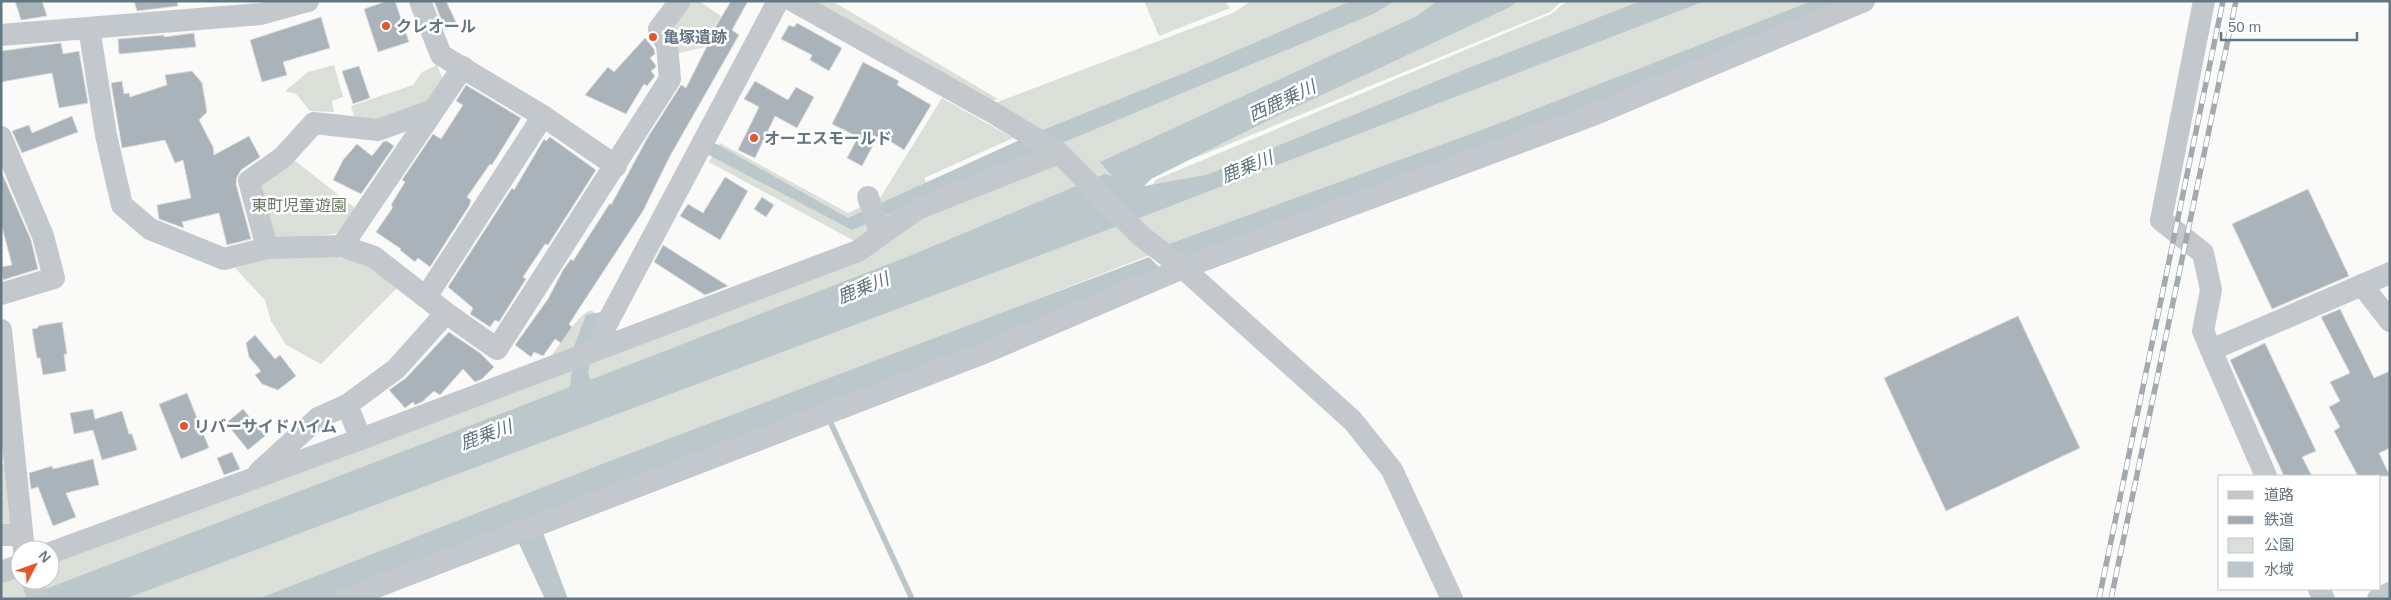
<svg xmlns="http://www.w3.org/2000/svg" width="2391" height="600" viewBox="0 0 2391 600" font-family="Arial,'Noto Sans JP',sans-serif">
<rect width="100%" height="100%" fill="#fafaf8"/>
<g fill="#dadfd7">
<polygon points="690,1 699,1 721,16 706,40 708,42 705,47 675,54 670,25"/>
<polygon points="811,1 832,1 998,99 992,101"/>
<polygon points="1144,1 1225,1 1230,8 1159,36"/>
<polygon points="1251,1 1562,1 1550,12 1200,156 1100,182 995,103 1235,12"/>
<polygon points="1567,1 1858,1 1184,266 1135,221 1155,180 1551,14"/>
<polygon points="334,65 343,97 332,101 334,112 310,111 296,94 285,91 308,72"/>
<polygon points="437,65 443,80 424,106 377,124 355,120 351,106 413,85 422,72"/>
<polygon points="942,98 1013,138 924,178 932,197 858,243 709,162 720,143 848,213 880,198"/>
<polygon points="294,160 355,208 340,233 275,241 258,187"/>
<polygon points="1057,163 1150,255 655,448 277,599 1,599 1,582 20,575 20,580 50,580 50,563 912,218"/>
<polygon points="317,252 372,265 399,286 321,364 286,345 271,321 265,300 235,268 273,257"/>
<path d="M591,310l11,8 -13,30 -44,14c15,-14 29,-45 46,-52z"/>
<polygon points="1,464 7,464 13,521 9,526 1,526"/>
</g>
<g fill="#bbc7cb">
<polygon points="1351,1 1395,1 1373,14 1057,145 1038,132 1187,72"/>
<polygon points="1437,1 1517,1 1510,7 1279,115 1151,179 1144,186 1206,175 1471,67 1641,1 1705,1 1168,207 125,599 20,599 570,387 575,344 586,315 601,312 588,372 590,380 907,257 1105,174 1112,176 1100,162 1417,16"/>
<polygon points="1812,1 1854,1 1707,63 1181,263 1164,246 1482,130"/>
<polygon points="1024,138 1042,150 852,230 707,154 713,142 848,218"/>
<polygon points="1149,257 1163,271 539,522 568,599 545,599 513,531 340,599 258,599 597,466"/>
</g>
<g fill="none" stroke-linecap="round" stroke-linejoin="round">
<polyline stroke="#bbc7cb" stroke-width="5.5" points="828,417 912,599"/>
</g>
<g fill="#aab3b9" stroke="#dcdcda">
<polygon points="15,1 42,1 47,16 21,20"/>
<polygon points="134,1 177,1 178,6 137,11"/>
<polygon points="387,1 395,1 409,42 378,52 364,9"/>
<polygon points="434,1 446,1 457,24 445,30"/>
<polygon points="731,1 748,1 732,30 739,35 670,156 643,211 569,324 572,327 561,343 555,339 543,356 534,352 531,357 515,345 548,299 563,270 571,259 573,261 610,203 611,205 648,137 681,85 686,88 710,40 708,39"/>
<polygon points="321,17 330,48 283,62 287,75 262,82 250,40"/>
<polygon points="797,23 842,48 829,71 810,60 812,55 781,39 789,25 794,27"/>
<polygon points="194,33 196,47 119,54 118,39 164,35 164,37"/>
<polygon points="645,38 654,49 655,54 650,58 655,64 656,67 651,71 655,76 647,86 644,84 626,114 585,95 608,67 614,72"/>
<polygon points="61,43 63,54 79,51 88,103 59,108 52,73 1,82 1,51"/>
<polygon points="863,62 899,81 897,85 931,105 904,150 879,134 862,166 847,158 858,137 832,124"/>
<polygon points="359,66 370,98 353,104 342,71"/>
<polygon points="192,71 202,83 207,112 199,120 213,147 214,155 249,136 260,157 241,170 237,177 236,184 251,239 227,245 219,213 182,222 184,228 159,219 157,205 191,198 183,160 175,163 165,140 122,148 111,83 122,81 124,94 129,93 130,97 167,85 165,75"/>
<polygon points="755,81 788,100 796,87 814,97 797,128 775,116 755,158 738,150 759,107 744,99"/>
<polygon points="466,85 521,118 492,165 490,164 467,197 471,200 469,206 430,267 418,258 415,262 400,250 401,249 376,232 393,207 391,205 405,182 402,180 433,134 441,139 463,105 456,101"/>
<polygon points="72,116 78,132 22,153 12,131 29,125 32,133"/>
<polygon points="550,137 596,170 548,245 545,244 523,277 526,279 499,322 495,320 490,327 470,314 473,308 448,287 512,188 514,190 544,139 546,141"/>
<polygon points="387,141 394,146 361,194 333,180 343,160 357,144 372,156 383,142"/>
<polygon points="1,171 31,240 38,269 3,280 1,267 12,265 1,223"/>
<polygon points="725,177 748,191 720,240 680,216 688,204 703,213"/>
<polygon points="2308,189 2349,276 2272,309 2232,224"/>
<polygon points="762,197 774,205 766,217 754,209"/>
<polygon points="663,245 728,286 705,295 654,262"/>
<polygon points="2340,309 2374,378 2390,371 2390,448 2379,453 2390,476 2358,476 2334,431 2340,427 2329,407 2340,401 2330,382 2350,373 2321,317"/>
<polygon points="2018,316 2080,448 1946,511 1884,378"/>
<polygon points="62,322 67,354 64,354 66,371 43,375 40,358 37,358 32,329 38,328 38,326"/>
<polygon points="449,332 480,353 494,367 482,379 475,382 463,369 440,395 434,391 422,402 415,405 413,402 405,408 389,390 406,378"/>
<polygon points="255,335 275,359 280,355 296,376 278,390 262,384 255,375 261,371 249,357 246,343"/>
<polygon points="2265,343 2316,451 2302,457 2312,476 2284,476 2230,360"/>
<polygon points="187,393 209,448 181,459 159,404"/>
<polygon points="93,409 95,419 122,411 129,434 132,434 137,450 102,460 93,430 74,434 70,413"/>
<polygon points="243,409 265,436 248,450 226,423"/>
<polygon points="232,452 240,469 224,475 217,458"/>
<polygon points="93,459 99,485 66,493 76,517 53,526 38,487 31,489 29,473 52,466 53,469"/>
</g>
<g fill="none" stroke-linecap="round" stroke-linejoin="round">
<g stroke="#c3c8cc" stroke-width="22">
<polyline points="420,1 441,55 543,116 616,166"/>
<polyline points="793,1 997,115 1059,153 1141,236 1183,268 1353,421 1392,470 1452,599"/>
<polyline points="2204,1 2161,220 2203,253 2211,290 2203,331 2211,350"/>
<polyline points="89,28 106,135 122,205 150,229 224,259 267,248"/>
<polyline points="1,35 261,14 308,1"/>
<polyline points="433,110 378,130 314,123 283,157 249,181 267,248 342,246 374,257 446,313 497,349 670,79 667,45 659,29 680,1"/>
<polyline points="1,137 43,236 54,278 1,294"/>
<polyline points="868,197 881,235"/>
<polyline points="342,246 463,67"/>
<polyline points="2362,285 2390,321"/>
<polyline points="426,297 543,116"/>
<polyline points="446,313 396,369 347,405 361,439 858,251 917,209 1059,153"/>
<polyline points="1,330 24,550"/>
<polyline points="600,348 605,327 778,1"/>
<polyline points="259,472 318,418 347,405"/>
<polyline points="2266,476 2211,350 2390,273"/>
<polyline points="1,535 22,535"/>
<polyline points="50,553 361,439"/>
<polyline points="1,572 20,565"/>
<polyline points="32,580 38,599"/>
<polyline points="2319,589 2324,599"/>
<polyline points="345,599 984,353 1183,268 1588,117 1864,1"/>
<polyline points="2378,599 2390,593"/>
</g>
<g stroke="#a2aab0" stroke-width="5.5">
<g id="rail">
<polyline points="2099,599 2223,1"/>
<polyline points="2111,599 2236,1"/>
</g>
</g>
<use href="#rail" stroke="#fff" stroke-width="4" stroke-dasharray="11" stroke-linecap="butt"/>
</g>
<g fill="#e4572e" stroke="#fff" stroke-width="2">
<circle cx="386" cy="26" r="5"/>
<circle cx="653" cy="37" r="5"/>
<circle cx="754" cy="138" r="5"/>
<circle cx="184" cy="426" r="5"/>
</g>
<g text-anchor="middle" stroke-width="5" stroke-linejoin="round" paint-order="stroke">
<g font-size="16" font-weight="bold" fill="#657683" stroke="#fff" text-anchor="start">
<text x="396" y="32">クレオール</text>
<text x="663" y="43">亀塚遺跡</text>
<text x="764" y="144">オーエスモールド</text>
<text x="194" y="432">リバーサイドハイム</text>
</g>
<g font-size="16" fill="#687a64" stroke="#fff">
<text x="299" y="211">東町児童遊園</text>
</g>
<g font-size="18" font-style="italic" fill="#60757c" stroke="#fff">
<text transform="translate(1282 101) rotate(-25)" y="6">西鹿乗川</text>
<text transform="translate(1247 167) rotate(-22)" y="6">鹿乗川</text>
<text transform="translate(863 288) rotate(-22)" y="6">鹿乗川</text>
<text transform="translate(486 435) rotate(-20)" y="6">鹿乗川</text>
</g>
</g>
<rect width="2391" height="600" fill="none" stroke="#657683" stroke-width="5"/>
<rect x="2218" y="475" width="162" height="115" fill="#ffffff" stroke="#c1c8cd"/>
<rect x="2228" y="491" width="25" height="8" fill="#c3c8cc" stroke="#c1c8cd"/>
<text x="2264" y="500" font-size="15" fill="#657683">道路</text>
<rect x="2228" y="516" width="25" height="8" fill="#a2aab0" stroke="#c1c8cd"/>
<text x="2264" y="525" font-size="15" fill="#657683">鉄道</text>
<rect x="2228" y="538" width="25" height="15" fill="#dadfd7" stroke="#c1c8cd"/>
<text x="2264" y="550" font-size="15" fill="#657683">公園</text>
<rect x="2228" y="562" width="25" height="15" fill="#bbc7cb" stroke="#c1c8cd"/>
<text x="2264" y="575" font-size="15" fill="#657683">水域</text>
<g transform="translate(35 565) rotate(49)"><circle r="24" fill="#ffffff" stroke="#c1c8cd"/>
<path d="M0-4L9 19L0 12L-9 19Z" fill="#e4572e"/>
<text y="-8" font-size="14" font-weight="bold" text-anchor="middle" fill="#657683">N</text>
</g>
<path d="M2221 32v8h136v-8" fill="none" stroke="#657683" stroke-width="2.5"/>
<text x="2228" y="32" font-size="15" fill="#657683" stroke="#ffffff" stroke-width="4" paint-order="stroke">50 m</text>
</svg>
